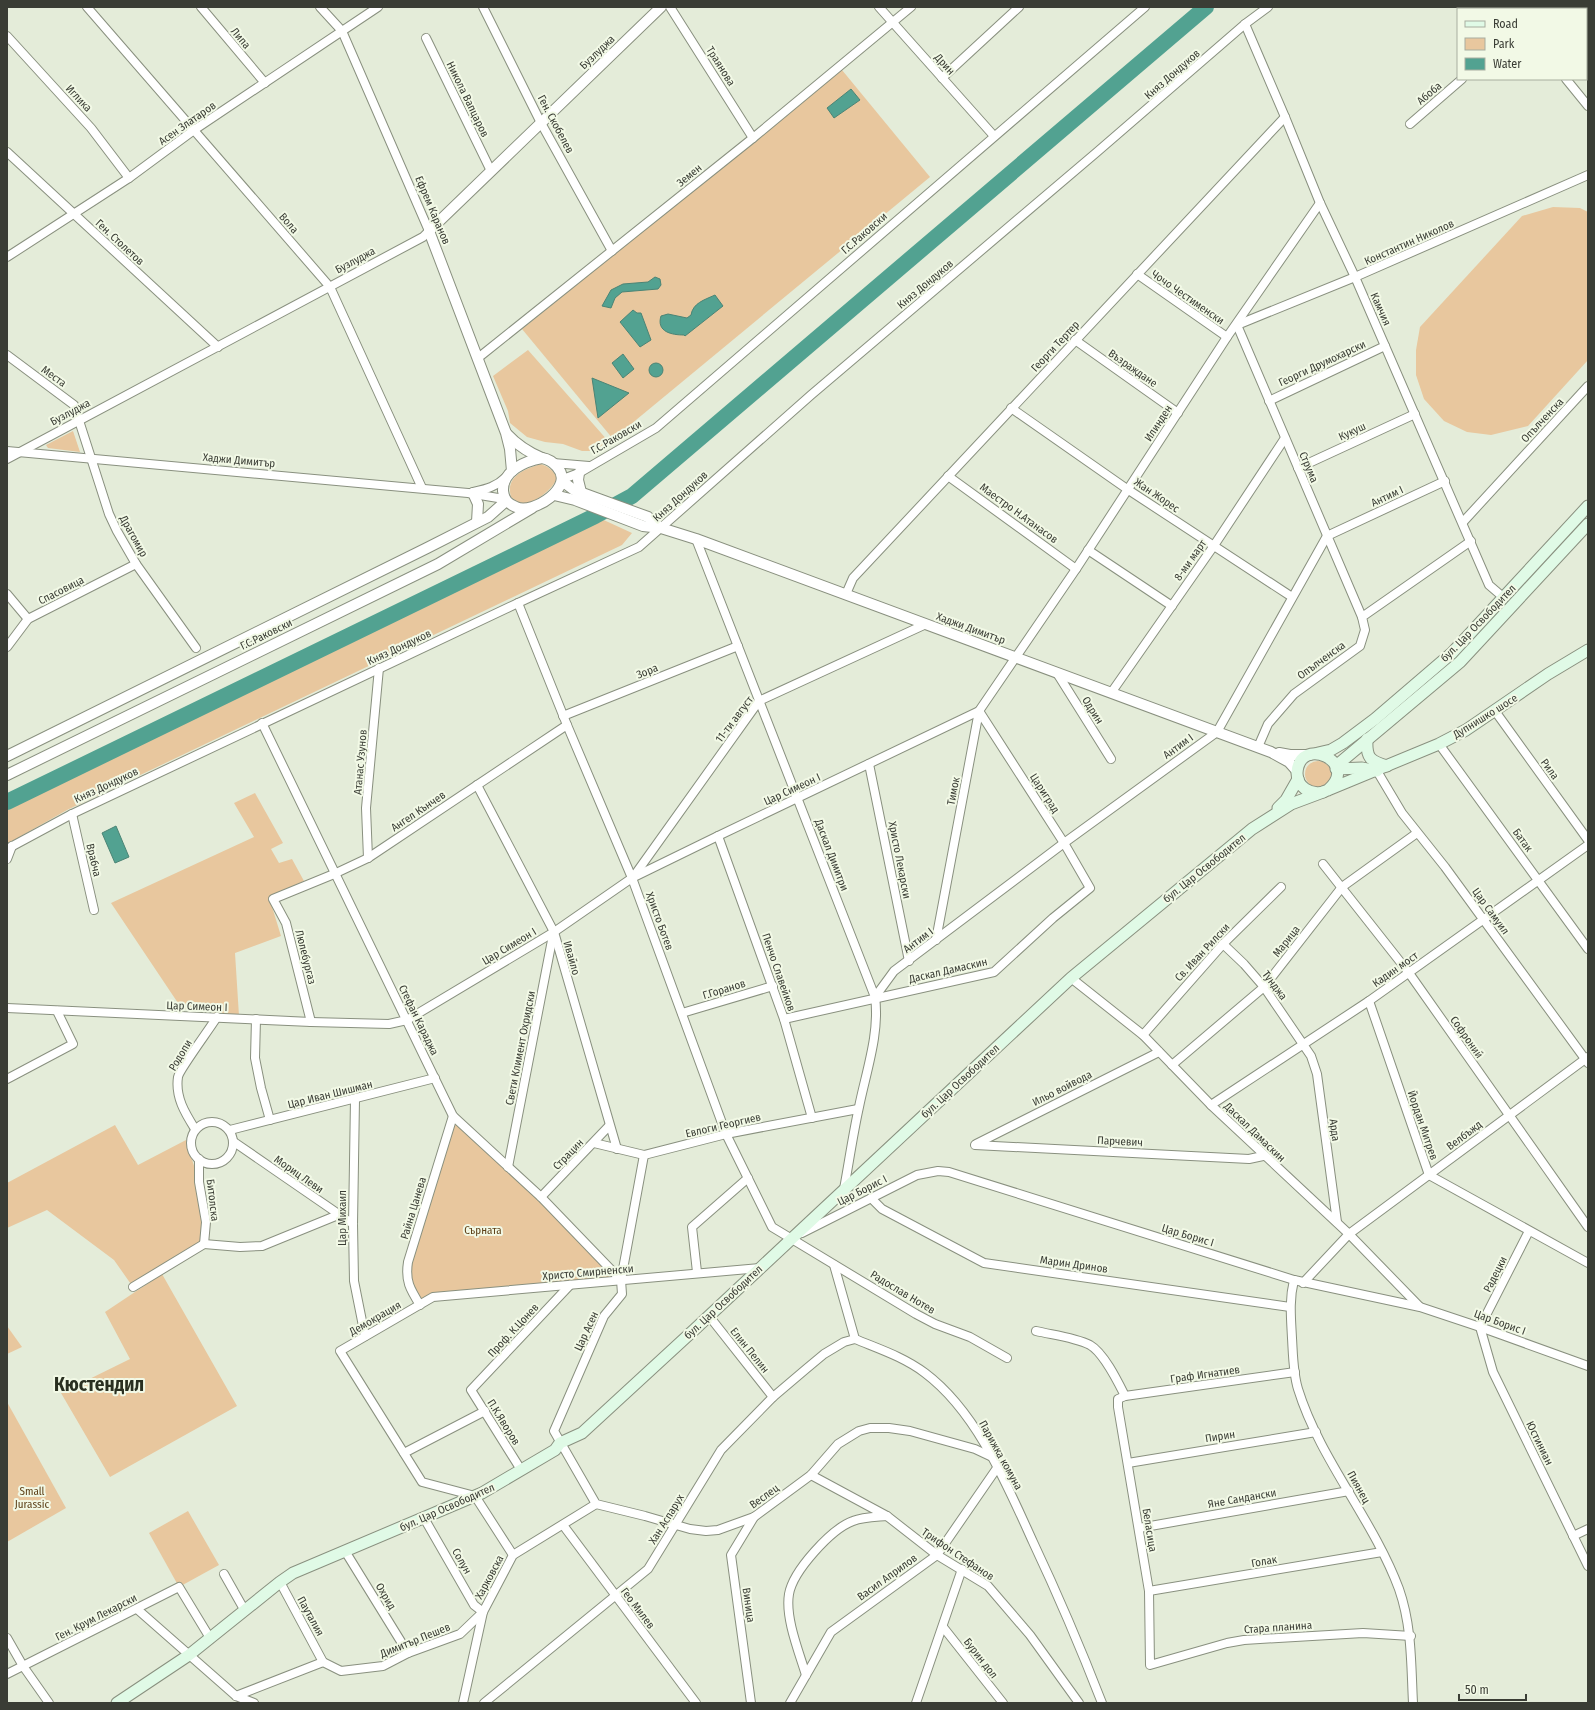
<svg xmlns="http://www.w3.org/2000/svg" width="1595" height="1710" viewBox="0 0 1595 1710" font-family="'Fira Sans Condensed',sans-serif">
<rect width="100%" height="100%" fill="#e4ecd9"/>
<g fill="#e8c79e">
<polygon points="842,70 930,177 613,439 522,329"/>
<polygon points="1553,207 1580,208 1588,212 1588,360 1528,426 1491,435 1467,432 1444,421 1424,399 1416,375 1416,350 1420,327 1522,216"/>
<polygon points="528,350 609,442 591,451 582,451 563,444 545,442 527,437 510,423 508,411 493,376"/>
<polygon points="73,431 80,452 48,448 46,445"/>
<path d="M541,464c8,3 12,6 16,14 -4,11 -22,26 -35,25 -4,0 -8,-4 -11,-6 -6,-21 14,-28 30,-33z"/>
<polygon points="595,516 632,533 622,545 67,810 7,844 7,802"/>
<circle cx="1318" cy="774" r="13"/>
<polygon points="255,793 283,843 271,849 279,863 292,859 304,881 269,897 281,936 235,953 239,1016 214,1014 208,1008 182,1009 111,903 254,837 234,803"/>
<polygon points="453,1116 621,1280 433,1297 420,1305 410,1288 408,1262"/>
<polygon points="115,1125 138,1165 186,1140 199,1182 204,1244 133,1287 114,1260 47,1210 7,1228 7,1183"/>
<polygon points="162,1274 237,1406 110,1477 61,1393 130,1359 105,1312"/>
<polygon points="7,1326 22,1347 7,1354"/>
<polygon points="7,1402 66,1508 7,1542"/>
<polygon points="188,1511 219,1565 179,1587 149,1533"/>
</g>
<g fill="#52a291" stroke="#4b8475">
<polygon points="851,89 860,100 834,118 827,108"/>
<polygon points="655,277 660,279 661,285 658,289 622,292 615,298 611,308 602,306 611,290 623,284 648,282"/>
<path d="M715,295l8,11 -38,30 -1,-1c-12,0 -28,-3 -23,-19l7,-2 19,4 4,-3c2,-12 13,-15 24,-20z"/>
<polygon points="633,310 637,313 641,313 651,340 640,347 620,322"/>
<polygon points="623,354 634,369 623,378 612,363"/>
<circle cx="656" cy="370" r="7"/>
<polygon points="592,378 629,393 598,418"/>
<polygon points="116,826 129,857 115,863 102,833"/>
</g>
<g fill="none" stroke-linecap="round" stroke-linejoin="round">
<polyline stroke="#52a291" stroke-width="16" points="7,802 595,516 632,496 1206,7"/>
<g stroke="#89907f" stroke-width="10">
<g id="minor">
<polyline points="87,7 330,287 422,488"/>
<polyline points="201,7 265,83"/>
<polyline points="483,7 541,123 612,251"/>
<polyline points="670,7 753,138"/>
<polyline points="879,7 994,136"/>
<polyline points="1508,7 1509,9"/>
<polyline points="1245,24 1285,117 1320,203 1355,277 1489,585 1503,597"/>
<polyline points="7,36 91,128 129,178"/>
<polyline points="426,38 491,171"/>
<polyline points="942,78 1019,7"/>
<polyline points="1566,79 1588,106"/>
<polyline points="1410,124 1462,79"/>
<polyline points="7,152 218,347"/>
<polyline points="7,257 129,178 194,130 378,7"/>
<polyline points="1137,274 1227,337"/>
<polyline points="1075,340 1178,413"/>
<polyline points="7,355 74,405 109,514 117,531 136,564 196,648"/>
<polyline points="478,358 753,138 911,7"/>
<polyline points="1269,401 1385,346"/>
<polyline points="1011,408 1127,489 1292,597"/>
<polyline points="7,451 468,493 504,499"/>
<polyline points="7,459 423,237 429,231 342,31 320,7"/>
<polyline points="553,463 589,466"/>
<polyline points="1298,468 1415,414"/>
<polyline points="948,476 1076,569"/>
<polyline points="563,479 579,473 656,428 1145,7"/>
<path d="M473,492c13,-3 23,-5 33,-15"/>
<polyline points="1463,522 1588,386"/>
<path d="M696,539l179,458c5,36 -9,75 -16,110 -6,27 -10,55 -15,82"/>
<polyline points="1088,550 1172,606"/>
<polyline points="7,594 28,619"/>
<polyline points="846,594 853,578 1285,117"/>
<polyline points="518,603 567,725 632,878 726,1134 772,1227 916,1314 935,1324 970,1337 1007,1358"/>
<polyline points="1362,617 1237,325 1355,277 1588,175"/>
<polyline points="7,647 28,619 136,564"/>
<polyline points="1057,673 1111,759"/>
<polyline points="1111,693 1213,547 1285,438"/>
<polyline points="1495,711 1588,840"/>
<polyline points="563,716 738,646"/>
<polyline points="262,723 453,1116 541,1197 621,1280"/>
<polyline points="1439,744 1588,949"/>
<polyline points="1258,747 1268,724 1294,694 1360,646 1365,630 1362,617 1471,541"/>
<polyline points="869,764 909,961"/>
<polyline points="1377,771 1402,813 1445,867 1588,1063"/>
<polyline points="477,785 554,932 617,1149"/>
<polyline points="72,814 94,910"/>
<polyline points="718,836 784,1019 812,1118"/>
<polyline points="7,849 72,814 518,603 639,547 811,395 1097,152 1245,24 1268,7"/>
<polyline points="368,858 366,808 379,668"/>
<polyline points="7,859 12,846"/>
<polyline points="1323,864 1409,973 1588,1227"/>
<polyline points="634,876 759,701 926,624"/>
<polyline points="936,940 979,711 1076,569 1227,337 1320,203"/>
<polyline points="1223,944 1244,964 1264,987 1311,1056 1317,1074 1337,1222"/>
<polyline points="1071,978 1143,1035 1211,1105 1349,1234 1419,1306"/>
<polyline points="875,997 894,971 1064,843 1217,732 1327,536 1445,481"/>
<polyline points="1369,1001 1429,1175 1588,1263"/>
<polyline points="7,1008 311,1022 389,1024 407,1020 554,932 632,878 718,836 979,711 1064,843 1090,888 1053,918 994,972 784,1019"/>
<polyline points="682,1013 773,986"/>
<polyline points="256,1019 255,1058 261,1088 270,1120"/>
<polyline points="311,1022 286,923 273,899 334,874 368,858 567,725"/>
<polyline points="1143,1035 1223,944 1281,887"/>
<polyline points="1172,1065 1264,987 1342,887 1417,833"/>
<polyline points="7,1079 73,1044 57,1011"/>
<polyline points="355,1099 353,1224 354,1281 365,1336"/>
<polyline points="1211,1105 1369,1001 1588,845"/>
<circle cx="212" cy="1143" r="21"/>
<path d="M195,1129c-10,-16 -20,-32 -17,-52 1,-7 33,-50 39,-60"/>
<polyline points="230,1130 435,1078"/>
<polyline points="234,1142 353,1224"/>
<polyline points="594,1143 644,1155 726,1134 858,1109"/>
<polyline points="976,1144 1159,1052"/>
<polyline points="975,1145 1249,1159 1263,1156"/>
<polyline points="644,1155 621,1280 622,1294 604,1316 554,1431 596,1504 645,1516 690,1529 706,1531 718,1530 754,1517 811,1475 838,1444 859,1431 870,1428 889,1428 910,1431 975,1449 992,1457"/>
<polyline points="199,1159 199,1182 206,1222 204,1244"/>
<polyline points="508,1167 553,935"/>
<polyline points="541,1197 609,1126"/>
<polyline points="871,1198 882,1209 984,1263 1290,1307"/>
<polyline points="1529,1231 1480,1327 1493,1372 1588,1566"/>
<polyline points="802,1233 917,1175 938,1171 949,1172 1294,1280 1420,1307 1480,1327 1588,1366"/>
<polyline points="204,1244 240,1247 262,1246 338,1215"/>
<path d="M834,1265l21,74c24,10 49,18 70,34 52,39 82,112 108,169 25,53 48,107 69,161"/>
<polyline points="697,1272 692,1227 748,1178"/>
<path d="M1294,1280c-5,20 -3,38 -2,58 1,16 1,35 6,51 22,71 75,130 101,200 13,37 12,75 14,114"/>
<polyline points="1303,1283 1349,1234 1588,1057"/>
<polyline points="133,1287 204,1244"/>
<path d="M420,1305c-10,-16 -15,-24 -12,-43l45,-146"/>
<polyline points="709,1316 773,1397"/>
<path d="M1036,1331c17,4 38,6 54,14 14,8 28,37 35,51"/>
<polyline points="1295,1372 1125,1396 1118,1399 1118,1407 1149,1591 1150,1665 1227,1643 1244,1640 1363,1633 1411,1636"/>
<polyline points="404,1453 485,1411"/>
<polyline points="1128,1463 1316,1432"/>
<polyline points="518,1465 471,1390 570,1285"/>
<polyline points="811,1475 887,1516 937,1555 988,1586 1030,1635 1079,1703"/>
<polyline points="563,1525 696,1703"/>
<polyline points="1139,1528 1349,1491"/>
<polyline points="1573,1536 1588,1529"/>
<polyline points="345,1551 408,1653"/>
<polyline points="513,1555 475,1496 422,1482 340,1351 433,1297 760,1268"/>
<polyline points="224,1574 245,1611"/>
<polyline points="280,1582 323,1662"/>
<polyline points="1149,1591 1382,1552"/>
<polyline points="137,1609 236,1696 254,1703"/>
<polyline points="943,1627 1003,1703"/>
<polyline points="7,1638 23,1666 49,1703"/>
<polyline points="7,1674 179,1587 210,1638"/>
<path d="M806,1675c-7,-23 -21,-57 -17,-81 4,-23 42,-65 64,-73 10,-4 23,-4 34,-5"/>
<polyline points="236,1696 323,1662 341,1671 383,1666 408,1653 460,1634 483,1612 474,1605 424,1518"/>
<polyline points="463,1703 483,1612 513,1555 596,1504"/>
<polyline points="484,1703 648,1569 721,1450 773,1397 806,1369 824,1354 844,1342 855,1339"/>
<polyline points="751,1703 731,1555 754,1517"/>
<polyline points="790,1703 831,1632 937,1555 997,1468"/>
<polyline points="916,1703 962,1569"/>
</g>
</g>
<g stroke="#89907f" stroke-width="12">
<g id="tertiary">
<path d="M507,434c10,11 21,18 35,24"/>
<path d="M542,458c6,1 11,4 15,9 19,20 -24,48 -41,40 -8,-3 -12,-7 -13,-16 -1,-20 22,-30 39,-33z"/>
<polyline points="512,471 510,449 506,433 429,231 661,7"/>
<polyline points="579,473 578,480 581,492"/>
<polyline points="562,481 574,490 648,517 661,528"/>
<polyline points="473,493 478,504 477,522"/>
<polyline points="554,495 575,500 643,526 661,528 696,539 1271,752 1289,762 1297,771"/>
<polyline points="1279,753 1290,755 1310,755"/>
<polyline points="7,756 427,548 488,517 506,501"/>
<polyline points="7,775 438,564 532,508"/>
</g>
</g>
<g stroke="#89907f" stroke-width="13">
<g id="secondary">
<path d="M1367,739c-1,19 3,22 20,27"/>
<polyline points="1318,753 1331,750 1343,743 1375,719 1452,653 1588,506"/>
<polyline points="1336,766 1460,662 1588,524"/>
<polyline points="1336,769 1362,768 1377,771"/>
<path d="M1328,790c33,-28 -29,-56 -31,-17 0,14 13,22 26,19l116,-48 27,-14 82,-56 40,-24"/>
<polyline points="1278,808 1286,800 1298,779"/>
<polyline points="117,1703 189,1655 280,1582 293,1573 482,1493 555,1450 560,1443 582,1433 695,1329 1071,978 1252,829 1291,804 1323,792"/>
</g>
</g>
<use href="#minor" stroke="#fff" stroke-width="8"/>
<use href="#tertiary" stroke="#fff" stroke-width="10"/>
<use href="#secondary" stroke="#e0fae6" stroke-width="11"/>
</g>
<g text-anchor="middle" stroke-width="4" stroke-linejoin="round" paint-order="stroke">
<g font-size="11" fill="#3a3d35" stroke="#f2f9e6">
<text transform="translate(241 38) rotate(50)" y="4">Липа</text>
<text transform="translate(597 52) rotate(-44)" y="4">Бузлуджа</text>
<text transform="translate(945 64) rotate(48)" y="4">Дрин</text>
<text transform="translate(721 66) rotate(58)" y="4">Траянова</text>
<text transform="translate(1172 74) rotate(-41)" y="4">Княз Дондуков</text>
<text transform="translate(1429 93) rotate(-40)" y="4">Абоба</text>
<text transform="translate(79 98) rotate(47)" y="4">Иглика</text>
<text transform="translate(468 99) rotate(64)" y="4">Никола Вапцаров</text>
<text transform="translate(187 123) rotate(-35)" y="4">Асен Златаров</text>
<text transform="translate(556 124) rotate(62)" y="4">Ген. Скобелев</text>
<text transform="translate(689 175) rotate(-39)" y="4">Земен</text>
<text transform="translate(433 210) rotate(67)" y="4">Ефрем Каранов</text>
<text transform="translate(289 223) rotate(49)" y="4">Вола</text>
<text transform="translate(864 233) rotate(-41)" y="4">Г.С.Раковски</text>
<text transform="translate(120 242) rotate(43)" y="4">Ген. Столетов</text>
<text transform="translate(1409 242) rotate(-24)" y="4">Константин Николов</text>
<text transform="translate(355 260) rotate(-28)" y="4">Бузлуджа</text>
<text transform="translate(925 284) rotate(-40)" y="4">Княз Дондуков</text>
<text transform="translate(1188 297) rotate(35)" y="4">Чочо Честименски</text>
<text transform="translate(1381 309) rotate(66)" y="4">Камчия</text>
<text transform="translate(1055 346) rotate(-47)" y="4">Георги Тертер</text>
<text transform="translate(1322 363) rotate(-25)" y="4">Георги Друмохарски</text>
<text transform="translate(1133 368) rotate(35)" y="4">Възраждане</text>
<text transform="translate(54 376) rotate(36)" y="4">Места</text>
<text transform="translate(70 412) rotate(-28)" y="4">Бузлуджа</text>
<text transform="translate(1542 420) rotate(-47)" y="4">Опълченска</text>
<text transform="translate(1158 423) rotate(-57)" y="4">Илинден</text>
<text transform="translate(1352 431) rotate(-25)" y="4">Кукуш</text>
<text transform="translate(616 437) rotate(-30)" y="4">Г.С.Раковски</text>
<text transform="translate(239 460) rotate(5)" y="4">Хаджи Димитър</text>
<text transform="translate(1309 467) rotate(67)" y="4">Струма</text>
<text transform="translate(1157 495) rotate(34)" y="4">Жан Жорес</text>
<text transform="translate(680 496) rotate(-42)" y="4">Княз Дондуков</text>
<text transform="translate(1387 496) rotate(-25)" y="4">Антим I</text>
<text transform="translate(1019 513) rotate(36)" y="4">Маестро Н.Атанасов</text>
<text transform="translate(134 536) rotate(61)" y="4">Драгомир</text>
<text transform="translate(1190 560) rotate(-55)" y="4">8-ми март</text>
<text transform="translate(61 590) rotate(-27)" y="4">Спасовица</text>
<text transform="translate(1478 623) rotate(-46)" y="4">бул. Цар Освободител</text>
<text transform="translate(971 628) rotate(20)" y="4">Хаджи Димитър</text>
<text transform="translate(266 634) rotate(-26)" y="4">Г.С.Раковски</text>
<text transform="translate(399 647) rotate(-25)" y="4">Княз Дондуков</text>
<text transform="translate(1321 660) rotate(-36)" y="4">Опълченска</text>
<text transform="translate(647 671) rotate(-22)" y="4">Зора</text>
<text transform="translate(1093 710) rotate(58)" y="4">Одрин</text>
<text transform="translate(1485 716) rotate(-32)" y="4">Дупнишко шосе</text>
<text transform="translate(734 719) rotate(-53)" y="4">11-ти август</text>
<text transform="translate(1178 746) rotate(-36)" y="4">Антим I</text>
<text transform="translate(360 762) rotate(-85)" y="4">Атанас Узунов</text>
<text transform="translate(1550 769) rotate(54)" y="4">Рила</text>
<text transform="translate(106 785) rotate(-25)" y="4">Княз Дондуков</text>
<text transform="translate(792 789) rotate(-25)" y="4">Цар Симеон I</text>
<text transform="translate(953 791) rotate(-79)" y="4">Тимок</text>
<text transform="translate(1045 793) rotate(57)" y="4">Цариград</text>
<text transform="translate(418 811) rotate(-34)" y="4">Ангел Кънчев</text>
<text transform="translate(1523 840) rotate(54)" y="4">Батак</text>
<text transform="translate(832 855) rotate(69)" y="4">Даскал Димитри</text>
<text transform="translate(94 860) rotate(77)" y="4">Врабча</text>
<text transform="translate(900 860) rotate(79)" y="4">Христо Лекарски</text>
<text transform="translate(1204 868) rotate(-39)" y="4">бул. Цар Освободител</text>
<text transform="translate(1491 911) rotate(54)" y="4">Цар Самуил</text>
<text transform="translate(660 921) rotate(70)" y="4">Христо Ботев</text>
<text transform="translate(918 940) rotate(-37)" y="4">Антим I</text>
<text transform="translate(1286 941) rotate(-52)" y="4">Марица</text>
<text transform="translate(509 946) rotate(-31)" y="4">Цар Симеон I</text>
<text transform="translate(1202 952) rotate(-47)" y="4">Св. Иван Рилски</text>
<text transform="translate(306 957) rotate(76)" y="4">Люлебургаз</text>
<text transform="translate(572 958) rotate(74)" y="4">Ивайло</text>
<text transform="translate(1395 969) rotate(-35)" y="4">Кадин мост</text>
<text transform="translate(948 970) rotate(-13)" y="4">Даскал Дамаскин</text>
<text transform="translate(779 972) rotate(71)" y="4">Пенчо Славейков</text>
<text transform="translate(1275 985) rotate(53)" y="4">Тунджа</text>
<text transform="translate(724 989) rotate(-17)" y="4">Г.Горанов</text>
<text transform="translate(197 1006) rotate(2)" y="4">Цар Симеон I</text>
<text transform="translate(419 1020) rotate(64)" y="4">Стефан Караджа</text>
<text transform="translate(1467 1037) rotate(55)" y="4">Софроний</text>
<text transform="translate(520 1048) rotate(-79)" y="4">Свети Климент Охридски</text>
<text transform="translate(180 1055) rotate(-59)" y="4">Родопи</text>
<text transform="translate(960 1081) rotate(-43)" y="4">бул. Цар Освободител</text>
<text transform="translate(1062 1088) rotate(-27)" y="4">Ильо войвода</text>
<text transform="translate(330 1094) rotate(-14)" y="4">Цар Иван Шишман</text>
<text transform="translate(723 1125) rotate(-13)" y="4">Евлоги Георгиев</text>
<text transform="translate(1423 1125) rotate(71)" y="4">Йордан Митрев</text>
<text transform="translate(1335 1130) rotate(82)" y="4">Арда</text>
<text transform="translate(1255 1132) rotate(44)" y="4">Даскал Дамаскин</text>
<text transform="translate(1464 1135) rotate(-37)" y="4">Велбъжд</text>
<text transform="translate(1120 1141) rotate(3)" y="4">Парчевич</text>
<text transform="translate(568 1154) rotate(-46)" y="4">Страцин</text>
<text transform="translate(299 1174) rotate(35)" y="4">Мориц Леви</text>
<text transform="translate(862 1190) rotate(-27)" y="4">Цар Борис I</text>
<text transform="translate(213 1200) rotate(83)" y="4">Битолска</text>
<text transform="translate(413 1208) rotate(-73)" y="4">Райна Цанева</text>
<text transform="translate(342 1218) rotate(-90)" y="4">Цар Михаил</text>
<text transform="translate(1188 1235) rotate(17)" y="4">Цар Борис I</text>
<text transform="translate(1074 1264) rotate(8)" y="4">Марин Дринов</text>
<text transform="translate(588 1272) rotate(-5)" y="4">Христо Смирненски</text>
<text transform="translate(1495 1274) rotate(-63)" y="4">Радецки</text>
<text transform="translate(903 1292) rotate(31)" y="4">Радослав Нотев</text>
<text transform="translate(723 1302) rotate(-43)" y="4">бул. Цар Освободител</text>
<text transform="translate(375 1318) rotate(-30)" y="4">Демокрация</text>
<text transform="translate(1500 1322) rotate(20)" y="4">Цар Борис I</text>
<text transform="translate(513 1330) rotate(-47)" y="4">Проф. К.Цонев</text>
<text transform="translate(586 1331) rotate(-65)" y="4">Цар Асен</text>
<text transform="translate(750 1350) rotate(51)" y="4">Елин Пелин</text>
<text transform="translate(1205 1374) rotate(-8)" y="4">Граф Игнатиев</text>
<text transform="translate(504 1422) rotate(58)" y="4">П.К.Яворов</text>
<text transform="translate(1220 1436) rotate(-9)" y="4">Пирин</text>
<text transform="translate(1540 1443) rotate(64)" y="4">Юстиниан</text>
<text transform="translate(1001 1455) rotate(61)" y="4">Парижка комуна</text>
<text transform="translate(1359 1487) rotate(61)" y="4">Пиянец</text>
<text transform="translate(764 1496) rotate(-36)" y="4">Веслец</text>
<text transform="translate(1242 1498) rotate(-10)" y="4">Яне Сандански</text>
<text transform="translate(447 1507) rotate(-24)" y="4">бул. Цар Освободител</text>
<text transform="translate(666 1519) rotate(-58)" y="4">Хан Аспарух</text>
<text transform="translate(1150 1530) rotate(81)" y="4">Беласица</text>
<text transform="translate(958 1554) rotate(34)" y="4">Трифон Стефанов</text>
<text transform="translate(462 1561) rotate(60)" y="4">Солун</text>
<text transform="translate(1264 1561) rotate(-10)" y="4">Голак</text>
<text transform="translate(489 1577) rotate(-62)" y="4">Харковска</text>
<text transform="translate(887 1577) rotate(-36)" y="4">Васил Априлов</text>
<text transform="translate(386 1596) rotate(59)" y="4">Охрид</text>
<text transform="translate(749 1605) rotate(82)" y="4">Виница</text>
<text transform="translate(638 1608) rotate(53)" y="4">Гео Милев</text>
<text transform="translate(311 1616) rotate(61)" y="4">Пауталия</text>
<text transform="translate(96 1617) rotate(-27)" y="4">Ген. Крум Лекарски</text>
<text transform="translate(1278 1627) rotate(-4)" y="4">Стара планина</text>
<text transform="translate(415 1640) rotate(-22)" y="4">Димитър Пешев</text>
<text transform="translate(981 1658) rotate(52)" y="4">Бурин дол</text>
</g>
<g font-size="11" fill="#5e4119" stroke="#f2f9e6">
<text x="483" y="1234">Сърната</text>
<text x="32" y="1495">Small<tspan x="32" dy="13">Jurassic</tspan></text>
</g>
<g font-size="19" font-weight="bold" fill="#292f20" stroke="#f2f9e6">
<text x="99" y="1391">Кюстендил</text>
</g>
</g>
<rect width="1595" height="1710" fill="none" stroke="#3a3d35" stroke-width="16"/>
<rect x="1457" y="8" width="130" height="72" fill="#f2f9e6" stroke="#a8ae9f"/>
<rect x="1465" y="21" width="20" height="6" fill="#e0fae6" stroke="#a8ae9f"/>
<text x="1493" y="28" font-size="12" fill="#3a3d35">Road</text>
<rect x="1465" y="38" width="20" height="12" fill="#e8c79e" stroke="#a8ae9f"/>
<text x="1493" y="48" font-size="12" fill="#3a3d35">Park</text>
<rect x="1465" y="58" width="20" height="12" fill="#52a291" stroke="#a8ae9f"/>
<text x="1493" y="68" font-size="12" fill="#3a3d35">Water</text>
<path d="M1459 1694v6h67v-6" fill="none" stroke="#3a3d35" stroke-width="2"/>
<text x="1465" y="1694" font-size="12" fill="#3a3d35" stroke="#f2f9e6" stroke-width="3" paint-order="stroke">50 m</text>
</svg>
